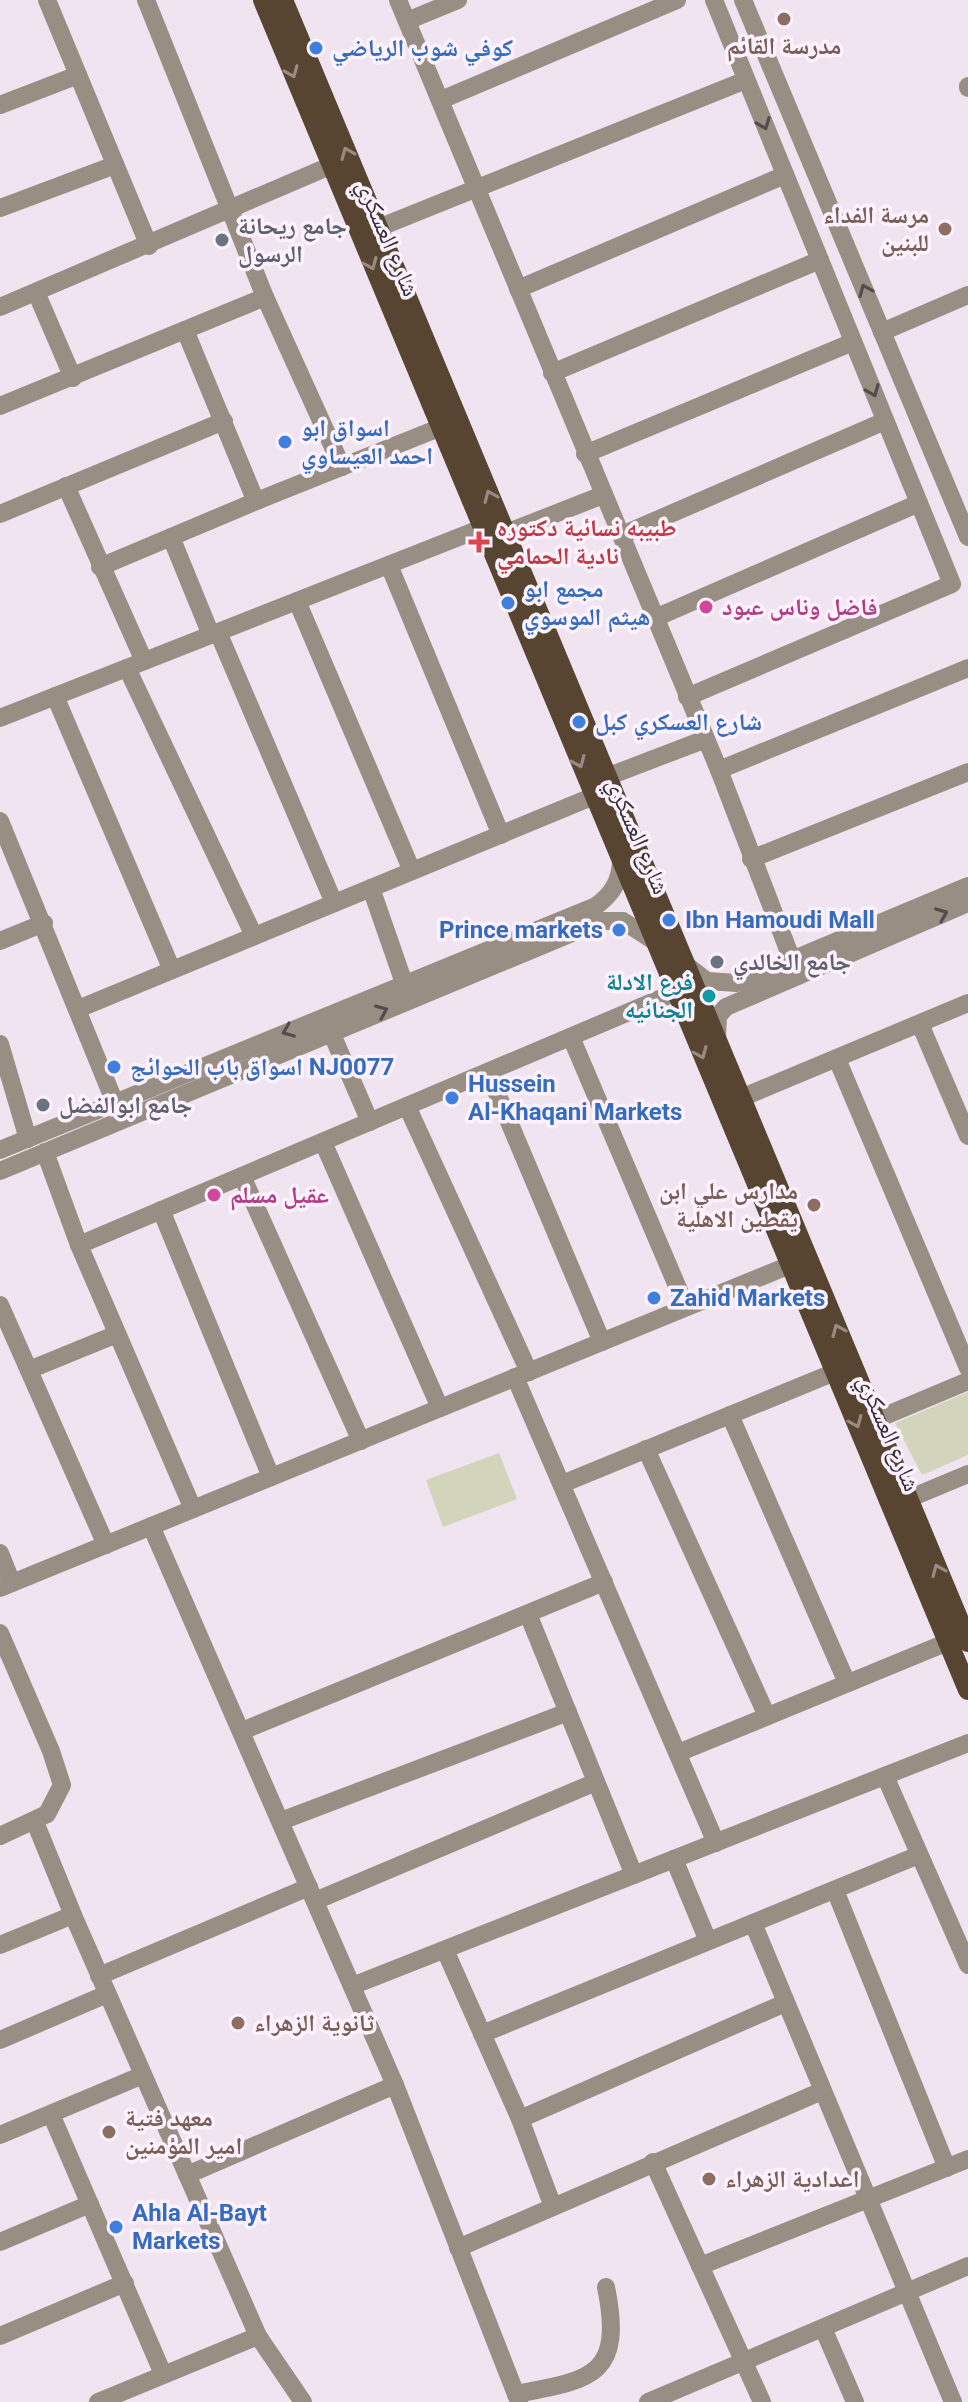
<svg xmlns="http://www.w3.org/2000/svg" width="968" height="2402" viewBox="0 0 968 2402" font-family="Roboto,'Noto Naskh Arabic',sans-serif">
<rect width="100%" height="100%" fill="#f0e4f1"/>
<g fill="#d2d4bb">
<polygon points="968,1392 968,1455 922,1475 895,1423"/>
<polygon points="499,1453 517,1499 443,1527 426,1480"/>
</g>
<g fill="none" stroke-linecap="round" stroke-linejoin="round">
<g stroke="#998e83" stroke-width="18">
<polyline points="47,0 149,246"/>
<polyline points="146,0 265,297 342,467"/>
<polyline points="398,0 719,770 792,960"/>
<polyline points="743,0 968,537"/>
<polyline points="407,21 458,0"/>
<polyline points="968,86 968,88"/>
<polyline points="441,100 677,0"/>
<polyline points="0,105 78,75"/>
<polyline points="0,208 115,165"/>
<polyline points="378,228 746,80"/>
<polyline points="518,289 785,175"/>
<polyline points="36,292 73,378"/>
<polyline points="0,307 330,166"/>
<polyline points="185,330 254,497 259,500 439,428"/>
<polyline points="882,332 968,295"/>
<polyline points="552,373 820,260"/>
<polyline points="0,406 265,297"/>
<polyline points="585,454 853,342"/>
<polyline points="66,486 144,661"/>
<polyline points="0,514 224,421"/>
<polyline points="506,533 603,495"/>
<polyline points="622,535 885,421"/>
<polyline points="171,537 211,635"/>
<polyline points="389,565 501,835"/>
<polyline points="100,567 259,500"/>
<polyline points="297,601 412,871"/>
<polyline points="655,618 919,503"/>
<polyline points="218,632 334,903"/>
<polyline points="127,668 254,936"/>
<polyline points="55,696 172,970"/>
<polyline points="687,697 952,584 714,0"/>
<polyline points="0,718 482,528"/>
<polyline points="719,770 968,668"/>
<polyline points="609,776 706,739"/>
<polyline points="0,821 115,1103"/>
<polyline points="751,859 968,772"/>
<polyline points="371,888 404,983"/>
<polyline points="0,941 44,923"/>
<polyline points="685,964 707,981 737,983 968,886"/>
<polyline points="78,1009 594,796"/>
<polyline points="920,1024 968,1136"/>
<polyline points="331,1032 370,1122"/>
<polyline points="571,1037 686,1307"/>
<polyline points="717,1039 718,1016 726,1007 968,903"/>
<polyline points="0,1044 28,1139"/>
<polyline points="837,1059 968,1368"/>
<polyline points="488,1072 602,1342"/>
<polyline points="741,1098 968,1003"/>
<polyline points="407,1106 529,1372"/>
<polyline points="323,1142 440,1408"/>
<path d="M0,1150l596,-244c16,-12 24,-24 25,-44"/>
<polyline points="45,1152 79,1245 193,1509"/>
<polyline points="0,1171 601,921 623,921 654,941"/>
<polyline points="242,1176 361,1441"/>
<polyline points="161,1210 271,1477"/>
<polyline points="79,1245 676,992"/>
<polyline points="0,1305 106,1545"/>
<polyline points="29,1370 117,1334"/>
<polyline points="515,1377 716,1843"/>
<polyline points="730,1415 847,1683"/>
<polyline points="875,1420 968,1381"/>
<polyline points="646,1449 767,1716"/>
<polyline points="562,1484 835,1372"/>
<polyline points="908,1499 968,1474"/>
<polyline points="151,1526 395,2085 519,2402"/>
<polyline points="0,1553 12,1583"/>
<polyline points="0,1588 790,1265"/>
<polyline points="528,1614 634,1875"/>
<polyline points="0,1633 51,1751 62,1785 47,1814 0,1836"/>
<polyline points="242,1731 604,1582"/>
<polyline points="678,1753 948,1642"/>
<polyline points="885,1776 968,1965"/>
<polyline points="281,1821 568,1712"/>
<polyline points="35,1822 73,1915 258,2336 303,2402"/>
<polyline points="674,1859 708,1941"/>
<polyline points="835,1890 947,2168"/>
<polyline points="315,1901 596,1782"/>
<polyline points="753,1923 953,2402"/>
<polyline points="0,1945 73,1915"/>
<polyline points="445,1950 520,2119 552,2204"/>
<polyline points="99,1976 309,1887"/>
<polyline points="352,1986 968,1743"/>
<polyline points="482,2034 919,1855"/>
<polyline points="0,2040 107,1994"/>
<polyline points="51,2114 163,2374"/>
<polyline points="520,2119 785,2003"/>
<polyline points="0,2135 143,2075"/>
<polyline points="653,2162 762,2402"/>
<polyline points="187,2175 395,2085"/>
<polyline points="0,2242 90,2204"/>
<polyline points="458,2248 822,2091"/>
<polyline points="700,2266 968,2159"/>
<polyline points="823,2328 855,2402"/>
<polyline points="0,2336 125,2283"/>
<path d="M516,2394c76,-14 108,-18 90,-107"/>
<polyline points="98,2402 258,2336"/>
<polyline points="648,2402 968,2266"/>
</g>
<g stroke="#574532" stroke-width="20">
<polyline points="263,0 968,1690"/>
<polyline points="283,0 968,1642"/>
</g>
</g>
<defs><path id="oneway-chevron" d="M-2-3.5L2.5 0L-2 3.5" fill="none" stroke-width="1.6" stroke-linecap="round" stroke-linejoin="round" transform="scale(2)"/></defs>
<g stroke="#998a84">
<use href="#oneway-chevron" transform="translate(292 72) rotate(68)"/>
<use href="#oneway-chevron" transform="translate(347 153) rotate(-113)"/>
<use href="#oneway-chevron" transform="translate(371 264) rotate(67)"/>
<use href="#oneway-chevron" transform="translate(490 496) rotate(-113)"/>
<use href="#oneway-chevron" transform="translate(579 762) rotate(67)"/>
<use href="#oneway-chevron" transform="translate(701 1053) rotate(67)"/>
<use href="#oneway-chevron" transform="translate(838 1330) rotate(-113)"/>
<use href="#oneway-chevron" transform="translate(856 1422) rotate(67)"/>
<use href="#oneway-chevron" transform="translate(938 1570) rotate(-113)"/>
</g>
<g stroke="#524c4c">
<use href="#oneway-chevron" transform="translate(764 124) rotate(68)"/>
<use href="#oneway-chevron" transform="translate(865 290) rotate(-113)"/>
<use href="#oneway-chevron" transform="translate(873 391) rotate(68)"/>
<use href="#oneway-chevron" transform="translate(942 914) rotate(-22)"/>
<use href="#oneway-chevron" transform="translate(382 1011) rotate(-23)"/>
<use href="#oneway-chevron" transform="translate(288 1031) rotate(158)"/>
</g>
<g fill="#8d6e63" stroke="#fdf1fe" stroke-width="3">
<circle cx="784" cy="19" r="8"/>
<circle cx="945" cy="229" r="8"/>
<circle cx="814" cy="1205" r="8"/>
<circle cx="238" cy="2023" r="8"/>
<circle cx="109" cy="2132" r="8"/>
<circle cx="709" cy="2179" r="8"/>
</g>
<g fill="#3f7fe0" stroke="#fdf1fe" stroke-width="3">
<circle cx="316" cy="48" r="8"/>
<circle cx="285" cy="442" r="8"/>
<circle cx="508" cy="603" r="8"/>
<circle cx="579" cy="722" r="8"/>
<circle cx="669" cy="920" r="8"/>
<circle cx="619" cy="930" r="8"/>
<circle cx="114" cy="1067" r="8"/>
<circle cx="452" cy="1098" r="8"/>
<circle cx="654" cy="1298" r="8"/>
<circle cx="116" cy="2227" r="8"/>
</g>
<g fill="#6b7280" stroke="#fdf1fe" stroke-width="3">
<circle cx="222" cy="240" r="8"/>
<circle cx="717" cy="962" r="8"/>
<circle cx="43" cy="1105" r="8"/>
</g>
<path fill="#e0444e" stroke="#fdf1fe" stroke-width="3" d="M475 530h8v8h8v8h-8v8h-8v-8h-8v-8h8z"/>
<g fill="#d1479c" stroke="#fdf1fe" stroke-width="3">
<circle cx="706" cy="607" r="8"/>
<circle cx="214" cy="1195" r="8"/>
</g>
<circle fill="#0f9aa8" stroke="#fdf1fe" stroke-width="3" cx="709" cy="996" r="8"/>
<g text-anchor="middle" stroke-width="7" stroke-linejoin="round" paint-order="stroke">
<g font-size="24" font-weight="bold" fill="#785e54" stroke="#fdf1fe" text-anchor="start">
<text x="784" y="54" text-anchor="middle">مدرسة القائم</text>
<text x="929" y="223" text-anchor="end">مرسة الفداء<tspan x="929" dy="28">للبنين</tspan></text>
<text x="798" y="1199" text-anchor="end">مدارس علي ابن<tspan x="798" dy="28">يقطين الاهلية</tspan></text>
<text x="254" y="2031">ثانوية الزهراء</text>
<text x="125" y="2126">معهد فتية<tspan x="125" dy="28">امير المؤمنين</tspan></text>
<text x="725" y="2187">اعدادية الزهراء</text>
</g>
<g font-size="24" font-weight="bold" fill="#366cbe" stroke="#fdf1fe" text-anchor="start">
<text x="332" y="56">كوفي شوب الرياضي</text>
<text x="301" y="436">اسواق ابو<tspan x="301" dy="28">احمد العيساوي</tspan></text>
<text x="524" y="597">مجمع ابو<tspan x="524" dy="28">هيثم الموسوي</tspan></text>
<text x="595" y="730">شارع العسكري كبل</text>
<text x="685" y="928">Ibn Hamoudi Mall</text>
<text x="603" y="938" text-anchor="end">Prince markets</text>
<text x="130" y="1075">اسواق باب الحوائج NJ0077</text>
<text x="468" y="1092">Hussein<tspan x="468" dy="28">Al-Khaqani Markets</tspan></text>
<text x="670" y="1306">Zahid Markets</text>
<text x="132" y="2221">Ahla Al-Bayt<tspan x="132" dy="28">Markets</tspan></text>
</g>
<g font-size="24" font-weight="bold" fill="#5b616d" stroke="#fdf1fe" text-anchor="start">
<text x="238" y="234">جامع ريحانة<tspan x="238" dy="28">الرسول</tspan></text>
<text x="733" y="970">جامع الخالدي</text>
<text x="59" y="1113">جامع ابوالفضل</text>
</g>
<g font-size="24" fill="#342f34" stroke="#fdf1fe">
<text transform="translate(388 238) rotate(67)" y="8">شارع العسكري</text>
<text transform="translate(638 836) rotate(67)" y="8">شارع العسكري</text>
<text transform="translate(889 1433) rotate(67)" y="8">شارع العسكري</text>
</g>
<g font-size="24" font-weight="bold" fill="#be3a42" stroke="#fdf1fe" text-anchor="start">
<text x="497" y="536">طبيبه نسائية دكتوره<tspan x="497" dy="28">نادية الحمامي</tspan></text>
</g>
<g font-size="24" font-weight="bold" fill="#b23c85" stroke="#fdf1fe" text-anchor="start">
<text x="722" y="615">فاضل وناس عبود</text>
<text x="230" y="1203">عقيل مسلم</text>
</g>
<g font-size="24" font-weight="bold" fill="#0d838f" stroke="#fdf1fe" text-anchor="end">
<text x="693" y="990">فرع الادلة<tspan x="693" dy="28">الجنائيه</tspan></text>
</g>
</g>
</svg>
